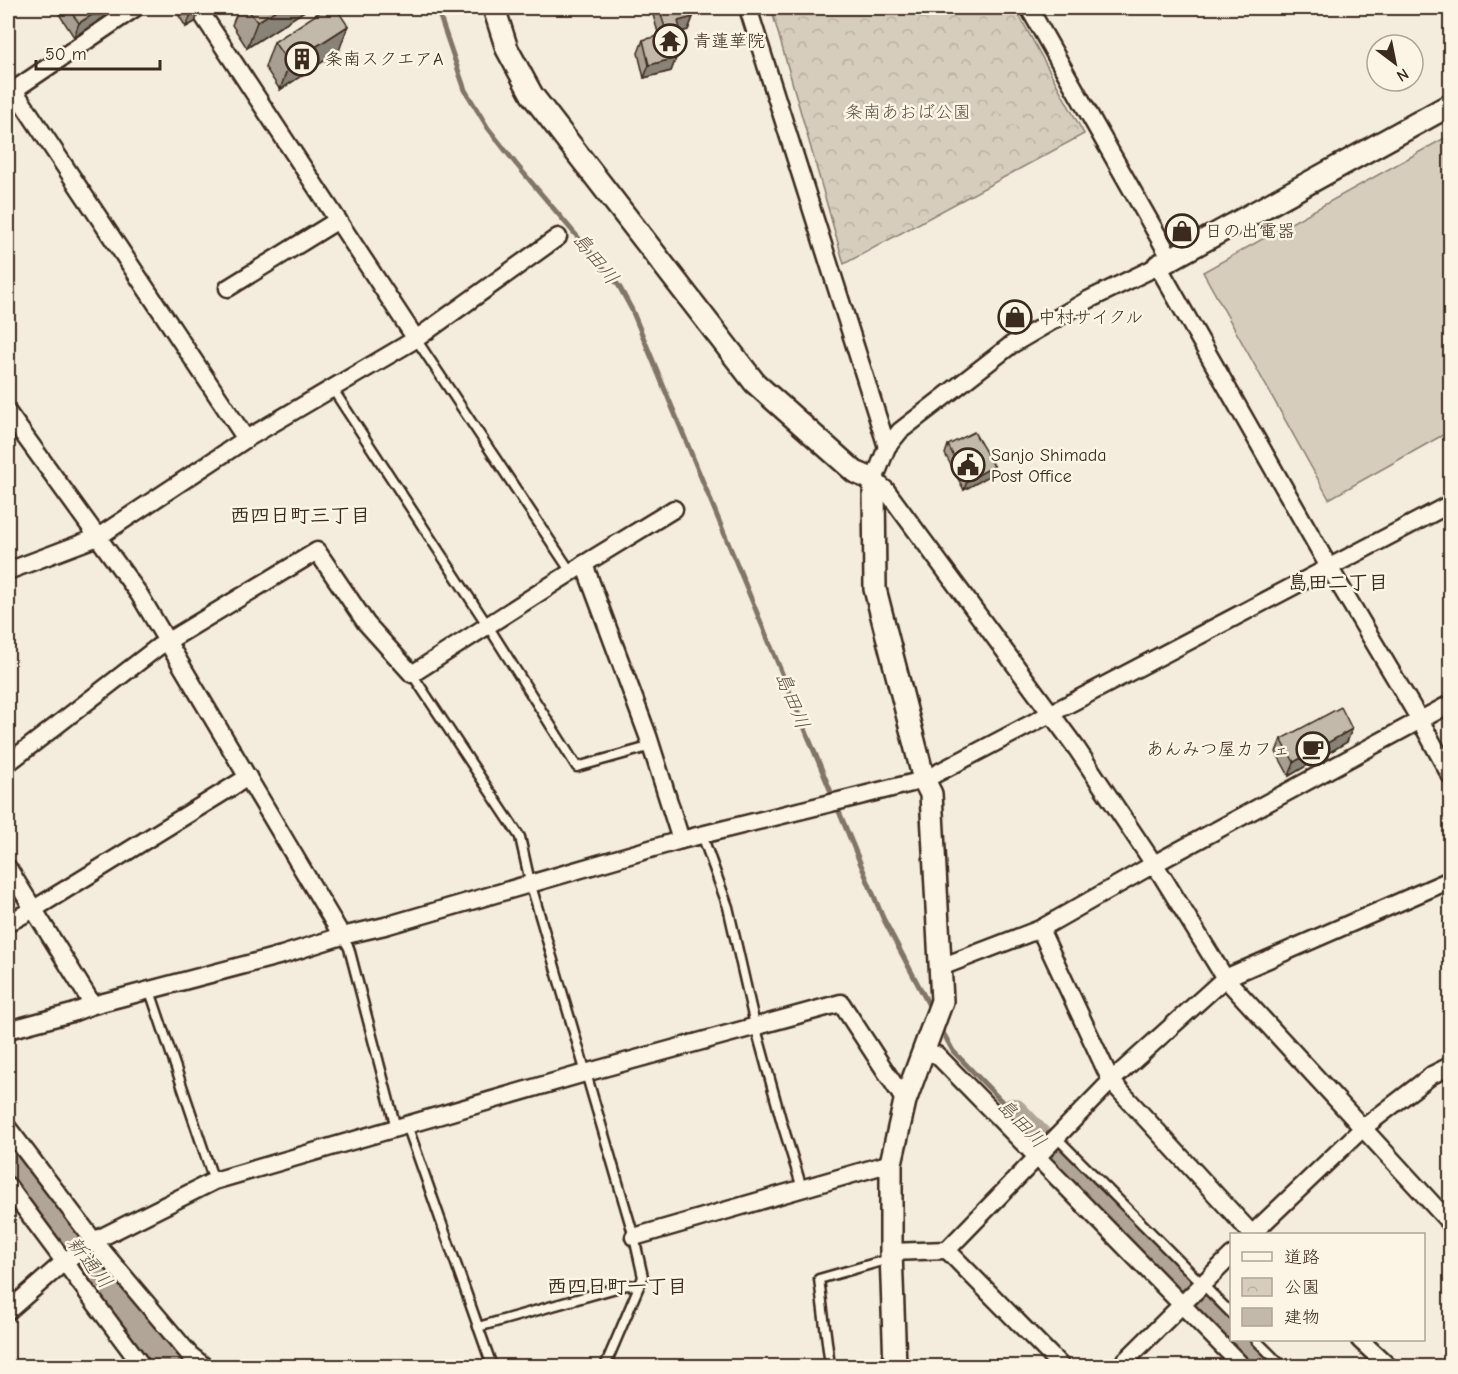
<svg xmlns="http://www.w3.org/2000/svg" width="1458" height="1374" viewBox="0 0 1458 1374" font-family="'Comic Neue','Klee One',sans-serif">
<defs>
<pattern id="park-crowns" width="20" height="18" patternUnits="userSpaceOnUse" patternTransform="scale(1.5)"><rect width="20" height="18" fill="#d6cdbd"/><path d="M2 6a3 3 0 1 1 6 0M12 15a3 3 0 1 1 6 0" fill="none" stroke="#b9b0a2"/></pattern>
</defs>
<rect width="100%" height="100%" fill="#f4eddd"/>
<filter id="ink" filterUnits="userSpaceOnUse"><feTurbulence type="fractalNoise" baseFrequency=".0167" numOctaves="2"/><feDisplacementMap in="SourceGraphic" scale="12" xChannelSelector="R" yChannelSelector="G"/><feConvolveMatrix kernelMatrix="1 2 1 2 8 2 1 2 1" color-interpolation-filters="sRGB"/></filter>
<g filter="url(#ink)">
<polygon fill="url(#park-crowns)" stroke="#887c6e" stroke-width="1.5" points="771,8 1015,8 1084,134 844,264"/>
<polygon fill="#d6cdbd" stroke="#887c6e" stroke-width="1.5" points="1450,135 1450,431 1329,499 1203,272"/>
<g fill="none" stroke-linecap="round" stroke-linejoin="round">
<g stroke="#817466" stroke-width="5">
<polyline points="437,8 465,90 488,128 516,164 619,286 632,310 883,918 932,1011"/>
<polyline points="940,1027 953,1051 1013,1113"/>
</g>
<g stroke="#b0a596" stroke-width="30">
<polyline points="1013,1113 1232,1339"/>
<polyline points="8,1158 173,1366"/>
<polyline points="1232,1340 1258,1366"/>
</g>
<g stroke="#3b2a1e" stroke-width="13">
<g id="service">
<polyline points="416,339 571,572"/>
<polyline points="332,388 488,626 577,767 652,746"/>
<polyline points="412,674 520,837 530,882 634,1237 643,1277 605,1366"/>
<polyline points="702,835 728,907 755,1025 782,1123 802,1188"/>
<polyline points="342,936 349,948 396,1128"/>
<polyline points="150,991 214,1181"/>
<polyline points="407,1125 492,1366"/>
<polyline points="1057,1138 1232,1314"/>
<polyline points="478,1327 627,1285 639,1286"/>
<polyline points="1256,1340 1282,1366"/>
<polyline points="830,1366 819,1279 889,1259"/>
</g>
</g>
<g stroke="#3b2a1e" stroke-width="21">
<g id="minor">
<polyline points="198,8 416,339"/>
<polyline points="748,8 887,447"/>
<polyline points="1029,8 1171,259"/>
<polyline points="14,90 246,439"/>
<polyline points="8,94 135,8"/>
<polyline points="228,288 338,220"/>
<polyline points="8,413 139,594 342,936"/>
<polyline points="584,564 648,736 681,840"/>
<polyline points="8,571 98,537 246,439 416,339 558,237"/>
<polyline points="8,763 158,647 317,551 366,623 412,674 584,564 674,509"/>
<polyline points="1450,775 1420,720 1329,567 1158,266 1088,300 1011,345 900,431 887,447 874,480 886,490 1077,749 1162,876 1225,978 1450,1223"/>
<polyline points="8,868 93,1005"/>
<polyline points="8,923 34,909 248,777"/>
<polyline points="1040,929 1111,1081 1252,1234"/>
<polyline points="941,967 1040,929 1154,864 1450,704"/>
<polyline points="8,1030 72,1013 93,1005 282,955 342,936 385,926 681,840 924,780 1450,504"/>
<polyline points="923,1052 937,1055 1242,1366"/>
<polyline points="8,1128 94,1241 190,1355 204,1366"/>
<polyline points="8,1186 142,1366"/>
<polyline points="1252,1234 1363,1128 1432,1075 1450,1066"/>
<polyline points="634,1237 891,1163"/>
<polyline points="947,1250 1061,1366"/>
<polyline points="891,1252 947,1250 1111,1081 1225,978 1450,880"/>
<polyline points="8,1311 65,1261 94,1241 214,1181 585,1073 841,1003 905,1101"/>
<polyline points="1360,1340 1388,1366"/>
<polyline points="1120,1366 1232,1255"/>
</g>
</g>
<g stroke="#3b2a1e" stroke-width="26">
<g id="tertiary">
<polyline points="494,8 507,49 532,95 755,383 855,472 874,480 875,589 924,780 931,794 942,1001 905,1101 891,1163 891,1252 895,1366"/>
<polyline points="1158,266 1450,105"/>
</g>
</g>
<use href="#service" stroke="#fcf5e5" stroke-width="8"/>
<use href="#minor" stroke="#fcf5e5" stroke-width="16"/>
<use href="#tertiary" stroke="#fcf5e5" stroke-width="21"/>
</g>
<g fill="#a89f92" stroke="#3b2a1e" stroke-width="1.5">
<polygon points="55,8 118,8 74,37"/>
<polygon points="174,8 199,8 195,22 186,27"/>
<polygon points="239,8 309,8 247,48 232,25"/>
<polygon points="651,8 691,8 693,17 688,30 681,32 678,51 674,51 676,58 671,71 644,78 638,53 643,40 659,36"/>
<polygon points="274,42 339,51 280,90 265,67"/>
<polygon points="948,445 994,466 991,475 964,490 945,454"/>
<polygon points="1352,729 1347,742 1289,776 1276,752 1281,739"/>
</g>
<g fill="#888277" stroke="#3b2a1e" stroke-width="1.5">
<polygon points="103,8 118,8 74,37 79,23"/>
<polygon points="279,8 309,8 247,48 257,22"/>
<polygon points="200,9 195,22 186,27 191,14"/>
<polygon points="693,17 688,30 673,34 678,21"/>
<polygon points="348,26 339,51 280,90 289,64"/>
<polygon points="682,37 678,51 667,53 671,40"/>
<polygon points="676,58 671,71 644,78 649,65"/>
<polygon points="994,466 991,475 964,490 967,481"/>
<polygon points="1352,729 1347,742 1289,776 1294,762"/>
</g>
<g fill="#c3b9aa" stroke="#3b2a1e" stroke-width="1.5">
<polygon points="68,8 103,8 79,23"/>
<polygon points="187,8 199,8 200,9 191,14"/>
<polygon points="247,8 279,8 257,22"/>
<polygon points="326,8 336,8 348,26 289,64 274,42"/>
<polygon points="659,8 691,8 693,17 678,21 682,37 671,40 676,58 649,65 643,40 667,34"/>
<polygon points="974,432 994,466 967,481 948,445"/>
<polygon points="1341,707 1352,729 1294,762 1281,739"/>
</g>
</g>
<defs>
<g id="temple-ring" transform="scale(1.725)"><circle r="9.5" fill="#fcf5e5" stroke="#3b2a1e" stroke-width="1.5"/><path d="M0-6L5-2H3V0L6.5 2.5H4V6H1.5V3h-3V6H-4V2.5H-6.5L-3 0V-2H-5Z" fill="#3b2a1e"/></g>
<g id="building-ring" transform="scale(1.725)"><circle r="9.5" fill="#fcf5e5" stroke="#3b2a1e" stroke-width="1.5"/><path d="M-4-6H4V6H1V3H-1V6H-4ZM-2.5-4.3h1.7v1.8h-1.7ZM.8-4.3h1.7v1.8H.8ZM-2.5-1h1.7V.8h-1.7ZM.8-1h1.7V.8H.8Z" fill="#3b2a1e"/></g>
<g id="shop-ring" transform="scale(1.725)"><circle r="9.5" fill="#fcf5e5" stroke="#3b2a1e" stroke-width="1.5"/><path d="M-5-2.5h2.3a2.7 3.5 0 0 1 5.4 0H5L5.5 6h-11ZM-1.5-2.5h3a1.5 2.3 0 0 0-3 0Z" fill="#3b2a1e"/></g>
<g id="civic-ring" transform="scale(1.725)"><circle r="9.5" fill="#fcf5e5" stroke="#3b2a1e" stroke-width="1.5"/><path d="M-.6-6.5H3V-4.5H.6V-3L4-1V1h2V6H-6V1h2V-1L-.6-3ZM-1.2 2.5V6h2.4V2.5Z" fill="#3b2a1e"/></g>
<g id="cafe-ring" transform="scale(1.725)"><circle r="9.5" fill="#fcf5e5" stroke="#3b2a1e" stroke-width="1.5"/><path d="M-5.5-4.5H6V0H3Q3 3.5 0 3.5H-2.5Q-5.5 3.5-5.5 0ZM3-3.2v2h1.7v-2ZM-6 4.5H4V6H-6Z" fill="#3b2a1e"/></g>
</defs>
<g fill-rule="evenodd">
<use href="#temple-ring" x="670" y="41"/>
<use href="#building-ring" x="302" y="59"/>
<use href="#shop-ring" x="1182" y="231"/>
<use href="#shop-ring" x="1015" y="317"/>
<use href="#civic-ring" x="968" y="465"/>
<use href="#cafe-ring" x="1313" y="749"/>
</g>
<g text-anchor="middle" stroke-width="5" stroke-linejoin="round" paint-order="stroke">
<g font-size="18" fill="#3b2a1e" stroke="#fcf5e5" text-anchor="start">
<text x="693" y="47">青蓮華院</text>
<text x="325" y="65">条南スクエアA</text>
<text x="1205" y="237">日の出電器</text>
<text x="1038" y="323">中村サイクル</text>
<text x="991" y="461">Sanjo Shimada<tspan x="991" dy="21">Post Office</tspan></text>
<text x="1290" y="755" text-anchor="end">あんみつ屋カフェ</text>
</g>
<g font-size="18" fill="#625346" stroke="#fcf5e5">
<text x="908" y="118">条南あおば公園</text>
</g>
<g font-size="20" font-style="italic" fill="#645548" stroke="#fcf5e5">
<text transform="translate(596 258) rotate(51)" y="7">島田川</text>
<text transform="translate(793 700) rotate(68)" y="7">島田川</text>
<text transform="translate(1022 1123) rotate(46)" y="7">島田川</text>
<text transform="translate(90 1262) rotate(52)" y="7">新通川</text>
</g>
<g font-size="20" font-weight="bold" fill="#3b2a1e" stroke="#fcf5e5">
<text x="300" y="522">西四日町三丁目</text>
<text x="1338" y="589">島田二丁目</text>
<text x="617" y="1293">西四日町一丁目</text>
</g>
</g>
<rect width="1458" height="1374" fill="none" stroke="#fcf5e5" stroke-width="30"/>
<rect x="15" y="15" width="1428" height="1344" fill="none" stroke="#3b2a1e" stroke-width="2" filter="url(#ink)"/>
<rect x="1230" y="1233" width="195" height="108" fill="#fcf5e5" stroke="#afa495" stroke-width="1.5"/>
<rect x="1242" y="1252" width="30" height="9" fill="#fcf5e5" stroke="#afa495" stroke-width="1.5"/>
<text x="1284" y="1263" font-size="18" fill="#3b2a1e">道路</text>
<rect x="1242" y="1278" width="30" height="18" fill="url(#park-crowns)" stroke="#afa495" stroke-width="1.5"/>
<text x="1284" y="1293" font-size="18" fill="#3b2a1e">公園</text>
<rect x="1242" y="1308" width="30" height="18" fill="#c3b9aa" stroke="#afa495" stroke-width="1.5"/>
<text x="1284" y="1323" font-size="18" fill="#3b2a1e">建物</text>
<g transform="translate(1395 63) rotate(148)"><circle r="28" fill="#fcf5e5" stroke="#afa495" stroke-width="1.5"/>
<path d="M0-4.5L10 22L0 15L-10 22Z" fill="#3b2a1e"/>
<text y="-9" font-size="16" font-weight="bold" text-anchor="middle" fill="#3b2a1e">N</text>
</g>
<path d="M36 60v9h124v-9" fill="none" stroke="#3b2a1e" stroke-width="3"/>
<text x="45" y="60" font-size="18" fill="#3b2a1e" stroke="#fcf5e5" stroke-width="4.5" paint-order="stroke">50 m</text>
</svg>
